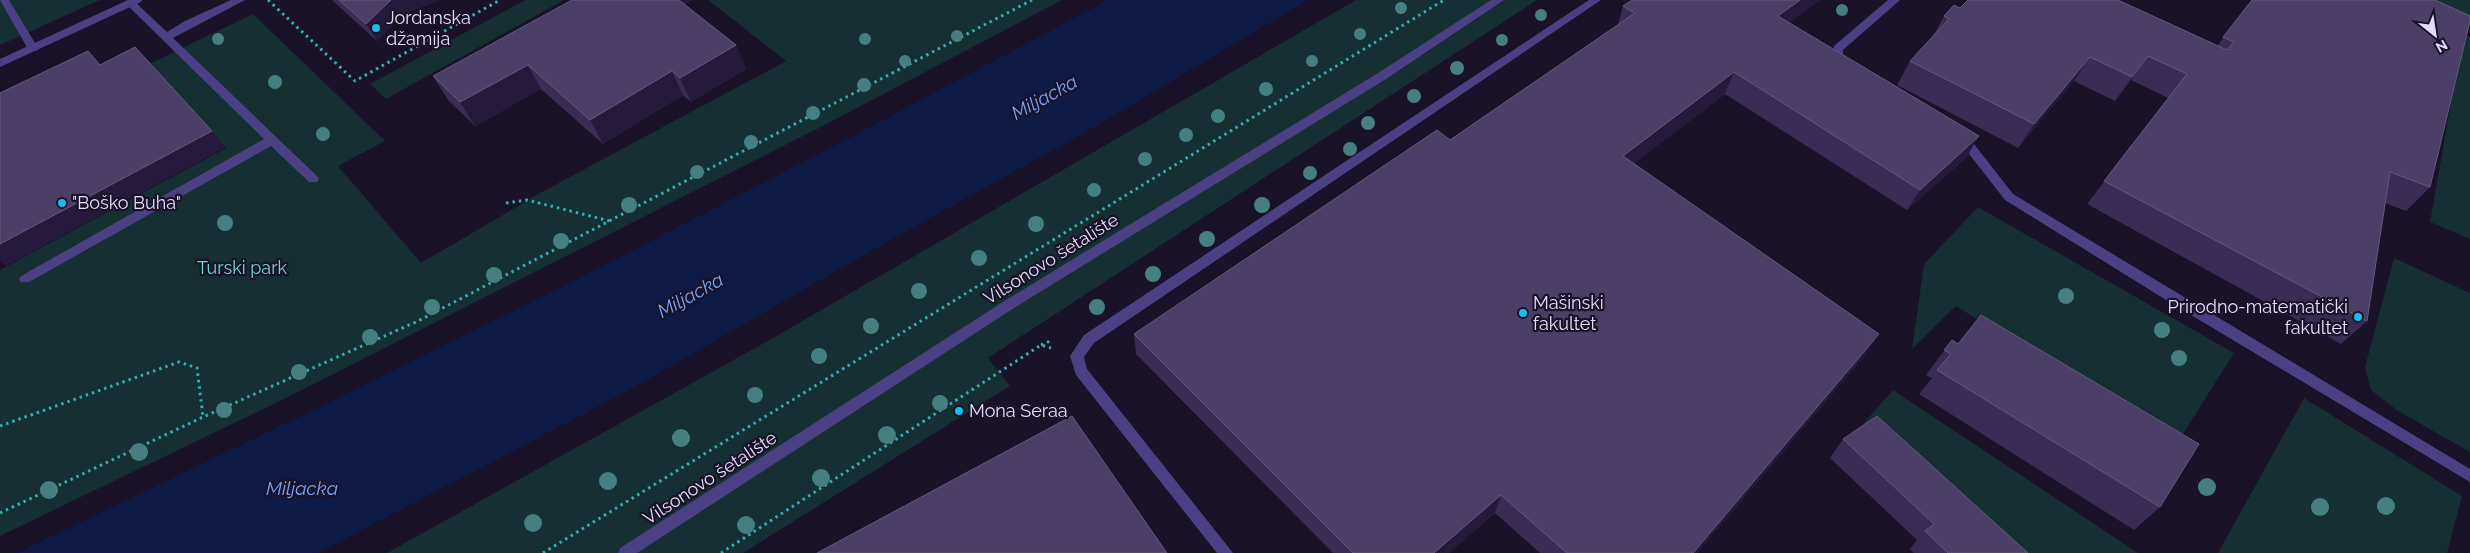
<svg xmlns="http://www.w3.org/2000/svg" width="2470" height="553" viewBox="0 0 2470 553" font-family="Raleway,sans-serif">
<rect width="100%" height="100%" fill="#191228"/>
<g fill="#152f32">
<polygon points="0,0 100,0 0,45"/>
<polygon points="525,0 564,0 386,99 370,84"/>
<polygon points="708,0 1062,0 819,128 282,400 0,536 0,270 226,148 149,64 253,14 385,141 338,166 421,263 540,193 786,61"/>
<polygon points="1356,0 1537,0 988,358 1010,386 743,553 387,553 773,338"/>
<polygon points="2420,0 2470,0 2470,21"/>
<polygon points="2463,34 2470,37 2470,239 2430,222"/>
<polygon points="1978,207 2234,353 2176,445 1956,306 1912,349 1924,264"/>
<polygon points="2394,258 2470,293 2470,452 2398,411 2371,390 2365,367"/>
<polygon points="1893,390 2138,553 2002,553 1863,424"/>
<polygon points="2304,398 2462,496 2447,553 2218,553"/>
</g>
<polygon fill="#0e1b45" points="1108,0 1308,0 1095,127 887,242 626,392 318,553 17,553 307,413 564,286 855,135"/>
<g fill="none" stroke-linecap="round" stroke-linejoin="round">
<g stroke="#39abb4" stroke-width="3" stroke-dasharray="2.5 4" stroke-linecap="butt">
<polyline points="268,0 355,81 500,0"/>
<polyline points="506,203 527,200 610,221"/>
<polyline points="1041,345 1052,340"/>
<polyline points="0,426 179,362 197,368 203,417"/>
<polyline points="0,513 203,417 418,321 1032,0"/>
<polyline points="543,553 1444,0"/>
<polyline points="721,553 1041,345 1051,348"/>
</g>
<g fill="#4c4084" fill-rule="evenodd">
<polygon points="0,0 9,0 38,48 37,51 29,51"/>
<polygon points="231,0 245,0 173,38 317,176 319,179 317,182 309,182 271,146 29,282 21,282 19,279 21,276 264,139 125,3 126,1 134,1 167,32 185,21"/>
<polygon points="1589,0 1601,0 1094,343 1084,357 1087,369 1233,553 1217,553 1076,375 1070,356 1084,335"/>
<polygon points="1888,0 1900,0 1843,50 1843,63 1845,67 1844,70 1840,71 1832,65 1834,46"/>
<polygon points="1959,136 1974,144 2013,194 2470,469 2470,482 2171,303 2005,200 1966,150 1953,140 1955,137"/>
</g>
<g fill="#4c4084" fill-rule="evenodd">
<polygon points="128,0 142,0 141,2 0,67 0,59"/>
<polygon points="1491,0 1504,0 1386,79 1014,308 637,553 618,553 620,548 1006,300 1378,73"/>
</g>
</g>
<g fill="#467f82">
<circle cx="1401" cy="8" r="6"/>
<circle cx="1842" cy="10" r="6"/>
<circle cx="1541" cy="15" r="6"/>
<circle cx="1360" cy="34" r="6"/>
<circle cx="957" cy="36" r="6"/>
<circle cx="218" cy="39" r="6"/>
<circle cx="865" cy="39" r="6"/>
<circle cx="1502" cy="40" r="6"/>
<circle cx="905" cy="61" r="6"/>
<circle cx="1312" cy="61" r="6"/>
<circle cx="1457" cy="68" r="7"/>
<circle cx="275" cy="82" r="7"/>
<circle cx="864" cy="85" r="7"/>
<circle cx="1266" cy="89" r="7"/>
<circle cx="1414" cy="96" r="7"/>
<circle cx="813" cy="113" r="7"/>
<circle cx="1218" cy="116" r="7"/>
<circle cx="1368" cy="123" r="7"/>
<circle cx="323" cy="134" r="7"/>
<circle cx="1186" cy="135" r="7"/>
<circle cx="751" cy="142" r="7"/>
<circle cx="1350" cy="149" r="7"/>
<circle cx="1145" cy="159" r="7"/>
<circle cx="697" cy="172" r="7"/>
<circle cx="1310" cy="173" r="7"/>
<circle cx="1094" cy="190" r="7"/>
<circle cx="629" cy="205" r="8"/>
<circle cx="1262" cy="205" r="8"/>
<circle cx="225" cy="223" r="8"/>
<circle cx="1036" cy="224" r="8"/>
<circle cx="1207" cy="239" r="8"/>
<circle cx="561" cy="241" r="8"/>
<circle cx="979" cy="258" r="8"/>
<circle cx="1153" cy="274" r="8"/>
<circle cx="494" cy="275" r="8"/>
<circle cx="919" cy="291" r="8"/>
<circle cx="2066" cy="296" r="8"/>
<circle cx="432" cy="307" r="8"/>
<circle cx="1097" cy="307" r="8"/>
<circle cx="871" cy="326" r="8"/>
<circle cx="2162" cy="330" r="8"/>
<circle cx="370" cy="337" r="8"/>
<circle cx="819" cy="356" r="8"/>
<circle cx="2179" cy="358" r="8"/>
<circle cx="299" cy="372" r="8"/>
<circle cx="755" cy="395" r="8"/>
<circle cx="940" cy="403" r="8"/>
<circle cx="224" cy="410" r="8"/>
<circle cx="887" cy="435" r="9"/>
<circle cx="681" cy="438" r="9"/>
<circle cx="139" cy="452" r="9"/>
<circle cx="821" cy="478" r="9"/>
<circle cx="608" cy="481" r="9"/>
<circle cx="2207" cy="487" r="9"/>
<circle cx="49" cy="490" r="9"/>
<circle cx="2386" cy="506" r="9"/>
<circle cx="2320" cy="507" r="9"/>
<circle cx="533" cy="523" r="9"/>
<circle cx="746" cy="525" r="9"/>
</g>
<g fill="#3a2c55">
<polygon points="332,0 440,0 403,14 377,41"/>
<polygon points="1632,0 1820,0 1789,23 1979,136 1966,158 1907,210 1725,94 1634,163 1866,354 1697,553 1540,553 1495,513 1449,553 1333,553 1136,354 1134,334 1450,140 1618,25 1623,6"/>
<polygon points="2252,0 2430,187 2406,211 2385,203 2367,321 2341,344 2087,204 2168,98 2131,80 2115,101 2074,81 2018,148 1897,85 1910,61 1933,36 1944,16 1960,8 2217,46"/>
<polygon points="685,5 736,45 746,69 691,102 683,95 603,144 541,89 475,126 448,100 433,76"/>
<polygon points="1952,340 2160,507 2134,530 1919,394 1932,378 1926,375"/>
<polygon points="1843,439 2028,553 1914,553 1910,549 1917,540 1830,458"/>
</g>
<g fill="#251a3b">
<polygon points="391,0 440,0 403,14 377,41 366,24"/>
<polygon points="668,0 693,0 673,11"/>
<polygon points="1800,0 1820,0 1769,38 1778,16"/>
<polygon points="736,45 746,69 691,102 680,78"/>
<polygon points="2148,56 2131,80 2115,101 2132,77"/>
<polygon points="2090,57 2074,81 2018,148 2034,124"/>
<polygon points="528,65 541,89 475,126 460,102"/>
<polygon points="672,71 683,95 603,144 590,120"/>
<polygon points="1734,72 1725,94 1616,177 1623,156"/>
<polygon points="212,131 226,147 6,266 0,261 0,244"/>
<polygon points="1979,136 1966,158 1907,210 1920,190"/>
<polygon points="1879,334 1866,354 1697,553 1693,553"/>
<polygon points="1501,495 1495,513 1449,553 1434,553"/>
</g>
<g fill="#4c3f67" stroke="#64587e">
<polygon points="339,0 391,0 366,24"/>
<polygon points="572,0 679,0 736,45 680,78 672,71 590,120 528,65 460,102 433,76"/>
<polygon points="1632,0 1800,0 1778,16 1979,136 1920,190 1734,72 1623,156 1879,334 1693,553 1567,553 1501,495 1434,553 1353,553 1134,334 1437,130 1450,140 1635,13 1623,6"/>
<polygon points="1968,0 2118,0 2227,50 2234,42 2223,37 2252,0 2435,0 2470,16 2470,21 2430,187 2390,172 2367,321 2104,181 2187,74 2148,56 2132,77 2090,57 2034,124 1910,61 1949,19 1944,16 1954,5 1960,8"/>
<polygon points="135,47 212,131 0,244 0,93 88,51 100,65"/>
<polygon points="1981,315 2199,444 2160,507 1937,370 1951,354 1944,350 1952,340 1958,344"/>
<polygon points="1072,416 1167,553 817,553"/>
<polygon points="1877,416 2028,553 1948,553 1925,531 1934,524 1843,439"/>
</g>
<g fill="#15bdf0" stroke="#191228" stroke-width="2">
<circle cx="376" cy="28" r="5"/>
<circle cx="62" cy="203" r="5"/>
<circle cx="1523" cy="313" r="5"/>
<circle cx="2358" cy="317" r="5"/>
<circle cx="959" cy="411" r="5"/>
</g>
<g text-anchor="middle" stroke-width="4.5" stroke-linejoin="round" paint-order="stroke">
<g font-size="18" fill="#e4dcfd" stroke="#191228" text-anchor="start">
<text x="386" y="24">Jordanska<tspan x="386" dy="21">džamija</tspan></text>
<text x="72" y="209">"Boško Buha"</text>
<text x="1533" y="309">Mašinski<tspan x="1533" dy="21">fakultet</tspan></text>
<text x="2348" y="313" text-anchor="end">Prirodno-matematički<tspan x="2348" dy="21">fakultet</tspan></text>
<text x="969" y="417">Mona Seraa</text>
</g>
<g font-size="18" fill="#e4dcfd" stroke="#191228">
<text transform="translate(1051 259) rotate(-32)" y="6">Vilsonovo šetalište</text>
<text transform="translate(710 478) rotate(-33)" y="6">Vilsonovo šetalište</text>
</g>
<g font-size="18" fill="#6bd9cc" stroke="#191228">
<text x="242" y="274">Turski park</text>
</g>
<g font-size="19" font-style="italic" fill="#71a6f6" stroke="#191228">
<text transform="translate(1044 97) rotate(-29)" y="7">Miljacka</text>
<text transform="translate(690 295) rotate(-29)" y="7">Miljacka</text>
<text x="302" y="495">Miljacka</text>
</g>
</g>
<g transform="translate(2435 35) rotate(150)" stroke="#191228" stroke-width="4" paint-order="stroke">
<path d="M0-4L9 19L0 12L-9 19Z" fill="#e4dcfd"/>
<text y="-8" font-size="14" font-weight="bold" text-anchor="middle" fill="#e4dcfd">N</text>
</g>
</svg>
